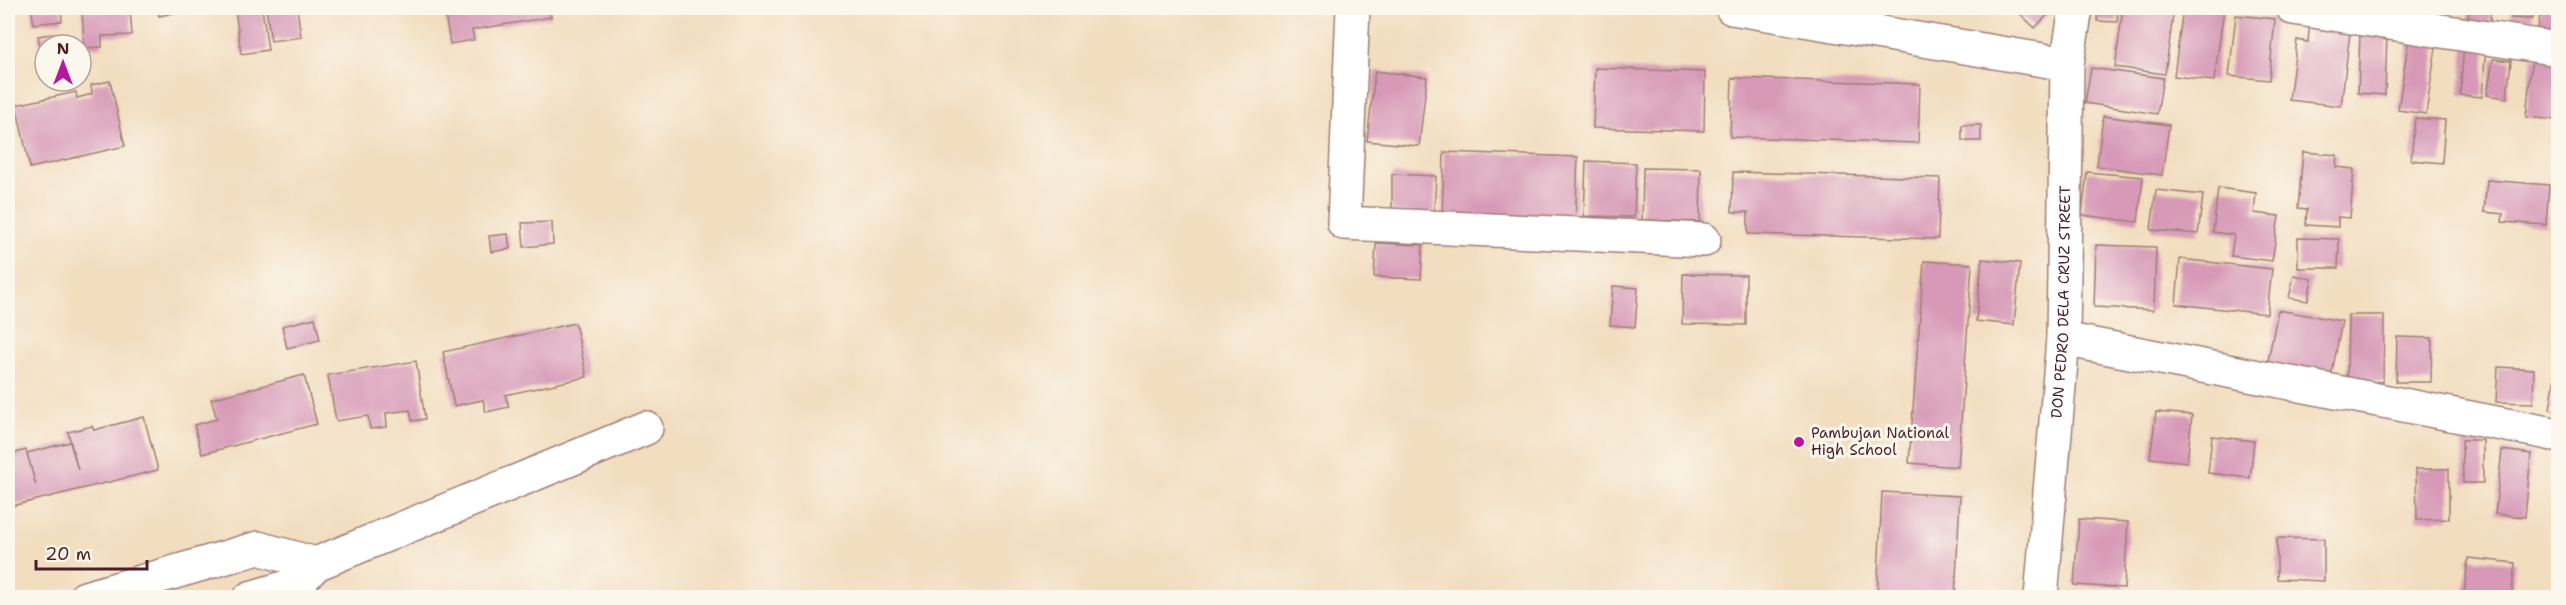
<svg xmlns="http://www.w3.org/2000/svg" width="2566" height="605" viewBox="0 0 2566 605" font-family="'Shantell Sans',sans-serif">
<rect width="100%" height="100%" fill="#fbf7ec"/>
<filter id="ink" filterUnits="userSpaceOnUse"><feTurbulence type="fractalNoise" baseFrequency=".0167" numOctaves="2"/><feDisplacementMap in="SourceGraphic" scale="12" xChannelSelector="R" yChannelSelector="G"/><feConvolveMatrix kernelMatrix="1 2 1 2 8 2 1 2 1" color-interpolation-filters="sRGB"/></filter>
<filter id="wash" filterUnits="userSpaceOnUse"><feTurbulence type="fractalNoise" baseFrequency=".008" numOctaves="4" result="noise"/><feDisplacementMap in="SourceGraphic" scale="24" xChannelSelector="R" yChannelSelector="G"/><feGaussianBlur stdDeviation="1.35" result="paint"/><feColorMatrix in="noise" values="0 0 0 0 0 0 0 0 0 0 0 0 0 0 0 0 0 1.4 0 .05"/><feComposite in="paint" operator="in"/></filter>
<g filter="url(#wash)">
<rect width="100%" height="100%" fill="#f2ddbf"/>
<g id="blocks">
<g fill="#d799b7">
<polygon points="32,8 61,8 62,21 33,24"/>
<polygon points="82,8 130,8 132,35 102,36 102,47 84,48"/>
<polygon points="157,8 177,8 178,12 159,16"/>
<polygon points="235,8 262,8 268,50 241,54"/>
<polygon points="266,8 297,8 301,37 271,41"/>
<polygon points="444,8 550,8 551,17 472,30 474,40 450,44"/>
<polygon points="2020,8 2047,8 2051,11 2035,28 2017,11"/>
<polygon points="2098,8 2118,8 2117,22 2097,21"/>
<polygon points="2123,8 2174,8 2165,74 2115,67"/>
<polygon points="2183,8 2224,9 2214,81 2174,76"/>
<polygon points="2469,8 2491,8 2489,34 2467,32"/>
<polygon points="2512,8 2533,8 2533,19 2511,18"/>
<polygon points="2541,8 2558,8 2558,32 2538,29"/>
<polygon points="2236,15 2275,19 2269,80 2229,76"/>
<polygon points="2310,21 2351,25 2341,106 2289,100 2297,40 2308,42"/>
<polygon points="59,33 60,45 45,45 45,47 40,48 38,36"/>
<polygon points="2360,33 2387,34 2385,95 2358,93"/>
<polygon points="2409,37 2437,41 2426,114 2398,110"/>
<polygon points="2464,45 2486,46 2482,97 2460,95"/>
<polygon points="2532,57 2558,60 2558,120 2526,117"/>
<polygon points="2493,59 2511,61 2507,98 2487,95"/>
<polygon points="1595,68 1705,72 1704,131 1593,128"/>
<polygon points="2091,68 2163,78 2157,114 2085,103"/>
<polygon points="1375,71 1427,77 1419,146 1367,141"/>
<polygon points="1732,78 1920,84 1918,143 1730,137"/>
<polygon points="110,81 125,146 30,168 16,105 76,92 77,98 92,94 91,85"/>
<polygon points="2103,116 2169,125 2162,175 2097,166"/>
<polygon points="2415,118 2445,120 2442,163 2411,160"/>
<rect x="1962" y="125" width="19" height="16"/>
<polygon points="1444,152 1578,157 1575,225 1442,221"/>
<polygon points="2303,152 2337,155 2336,167 2354,169 2350,218 2338,217 2338,227 2306,225 2307,209 2298,208"/>
<polygon points="1586,161 1636,163 1634,217 1584,216"/>
<polygon points="1643,168 1701,169 1700,222 1642,220"/>
<polygon points="1733,172 1940,178 1938,239 1748,234 1748,212 1732,212"/>
<polygon points="2087,172 2143,177 2138,222 2082,215"/>
<polygon points="1392,174 1436,176 1434,214 1392,212"/>
<polygon points="2487,180 2549,185 2546,225 2502,222 2503,214 2484,212"/>
<polygon points="2218,188 2256,193 2254,213 2279,216 2272,261 2231,256 2234,235 2213,232"/>
<polygon points="2156,190 2203,195 2198,234 2151,230"/>
<polygon points="552,222 553,244 524,247 522,223"/>
<polygon points="508,234 510,249 491,252 489,236"/>
<polygon points="2298,238 2339,239 2338,268 2298,268"/>
<polygon points="1376,243 1423,245 1421,279 1374,277"/>
<polygon points="2096,245 2156,247 2154,310 2094,307"/>
<polygon points="1982,259 2020,263 2014,325 1976,321"/>
<polygon points="2180,259 2272,269 2267,314 2176,304"/>
<polygon points="1924,261 1972,264 1958,467 1909,463"/>
<polygon points="1683,274 1746,275 1746,325 1682,324"/>
<polygon points="2294,275 2312,279 2308,301 2289,298"/>
<polygon points="1613,286 1638,288 1635,327 1610,325"/>
<polygon points="2278,310 2342,321 2330,383 2266,371"/>
<polygon points="2348,315 2384,315 2383,382 2347,381"/>
<polygon points="315,318 320,340 287,348 282,326"/>
<polygon points="575,323 587,377 505,395 509,407 486,412 483,400 454,406 443,352"/>
<polygon points="2397,337 2432,338 2431,382 2396,382"/>
<polygon points="416,361 425,419 412,421 410,410 386,413 387,427 370,429 368,416 336,421 328,375"/>
<polygon points="2557,364 2558,364 2558,411 2550,409"/>
<polygon points="2498,367 2534,369 2533,403 2496,402"/>
<polygon points="304,375 317,424 202,454 194,425 217,419 211,399"/>
<polygon points="2156,412 2192,415 2187,462 2150,458"/>
<polygon points="144,417 158,470 8,507 8,455 26,450 36,485 27,453 70,442 78,470 68,432 92,426 94,430"/>
<polygon points="2212,436 2254,441 2250,478 2208,473"/>
<polygon points="2462,440 2483,440 2483,483 2463,483"/>
<polygon points="2502,450 2531,454 2525,517 2495,514"/>
<polygon points="2416,469 2449,469 2449,519 2417,520"/>
<polygon points="1882,492 1960,496 1955,598 1877,598"/>
<polygon points="2079,519 2128,522 2124,588 2074,585"/>
<polygon points="2277,538 2324,539 2324,581 2277,579"/>
<polygon points="2468,558 2515,563 2511,598 2464,595"/>
</g>
</g>
</g>
<g filter="url(#ink)">
<use href="#blocks" fill-opacity="0" stroke="#9e7e75" stroke-width="1.5"/>
<g fill="none" stroke-linecap="round" stroke-linejoin="round">
<g stroke="#9e7e75" stroke-width="36">
<g id="minor">
<polyline points="1353,8 1344,223 1704,240"/>
<polyline points="1732,8 2067,64"/>
<polyline points="2293,8 2558,49"/>
<polyline points="2063,339 2558,435"/>
<polyline points="85,598 258,548 316,564"/>
<polyline points="250,598 297,584 316,564 646,428"/>
<path id="s1" d="M2041,598l22,-259 4,-275 9,-56"/>
</g>
</g>
<use href="#minor" stroke="#fff" stroke-width="33"/>
</g>
</g>
<circle fill="#b5179e" stroke="#fbf7ec" stroke-width="2" cx="1799" cy="442" r="6"/>
<g text-anchor="middle" stroke-width="6" stroke-linejoin="round" paint-order="stroke">
<g font-size="15" fill="#4a1f2b" stroke="#fbf7ec">
<text dy="5" stroke="none"><textPath href="#s1" startOffset="297">DON PEDRO DELA CRUZ STREET</textPath></text>
</g>
<g font-size="15" fill="#4a1f2b" stroke="#fbf7ec" text-anchor="start">
<text x="1811" y="438">Pambujan National<tspan x="1811" dy="17">High School</tspan></text>
</g>
</g>
<rect width="2566" height="605" fill="none" stroke="#fbf7ec" stroke-width="30"/>
<g transform="translate(63 63)"><circle r="28" fill="#fbf7ec" stroke="#b4a19f" stroke-width="1.5"/>
<path d="M0-4.5L10 22L0 15L-10 22Z" fill="#b5179e"/>
<text y="-9" font-size="16" font-weight="bold" text-anchor="middle" fill="#4a1f2b">N</text>
</g>
<path d="M36 560v9h111v-9" fill="none" stroke="#4a1f2b" stroke-width="3"/>
<text x="45" y="560" font-size="18" fill="#4a1f2b" stroke="#fbf7ec" stroke-width="4.5" paint-order="stroke">20 m</text>
</svg>
